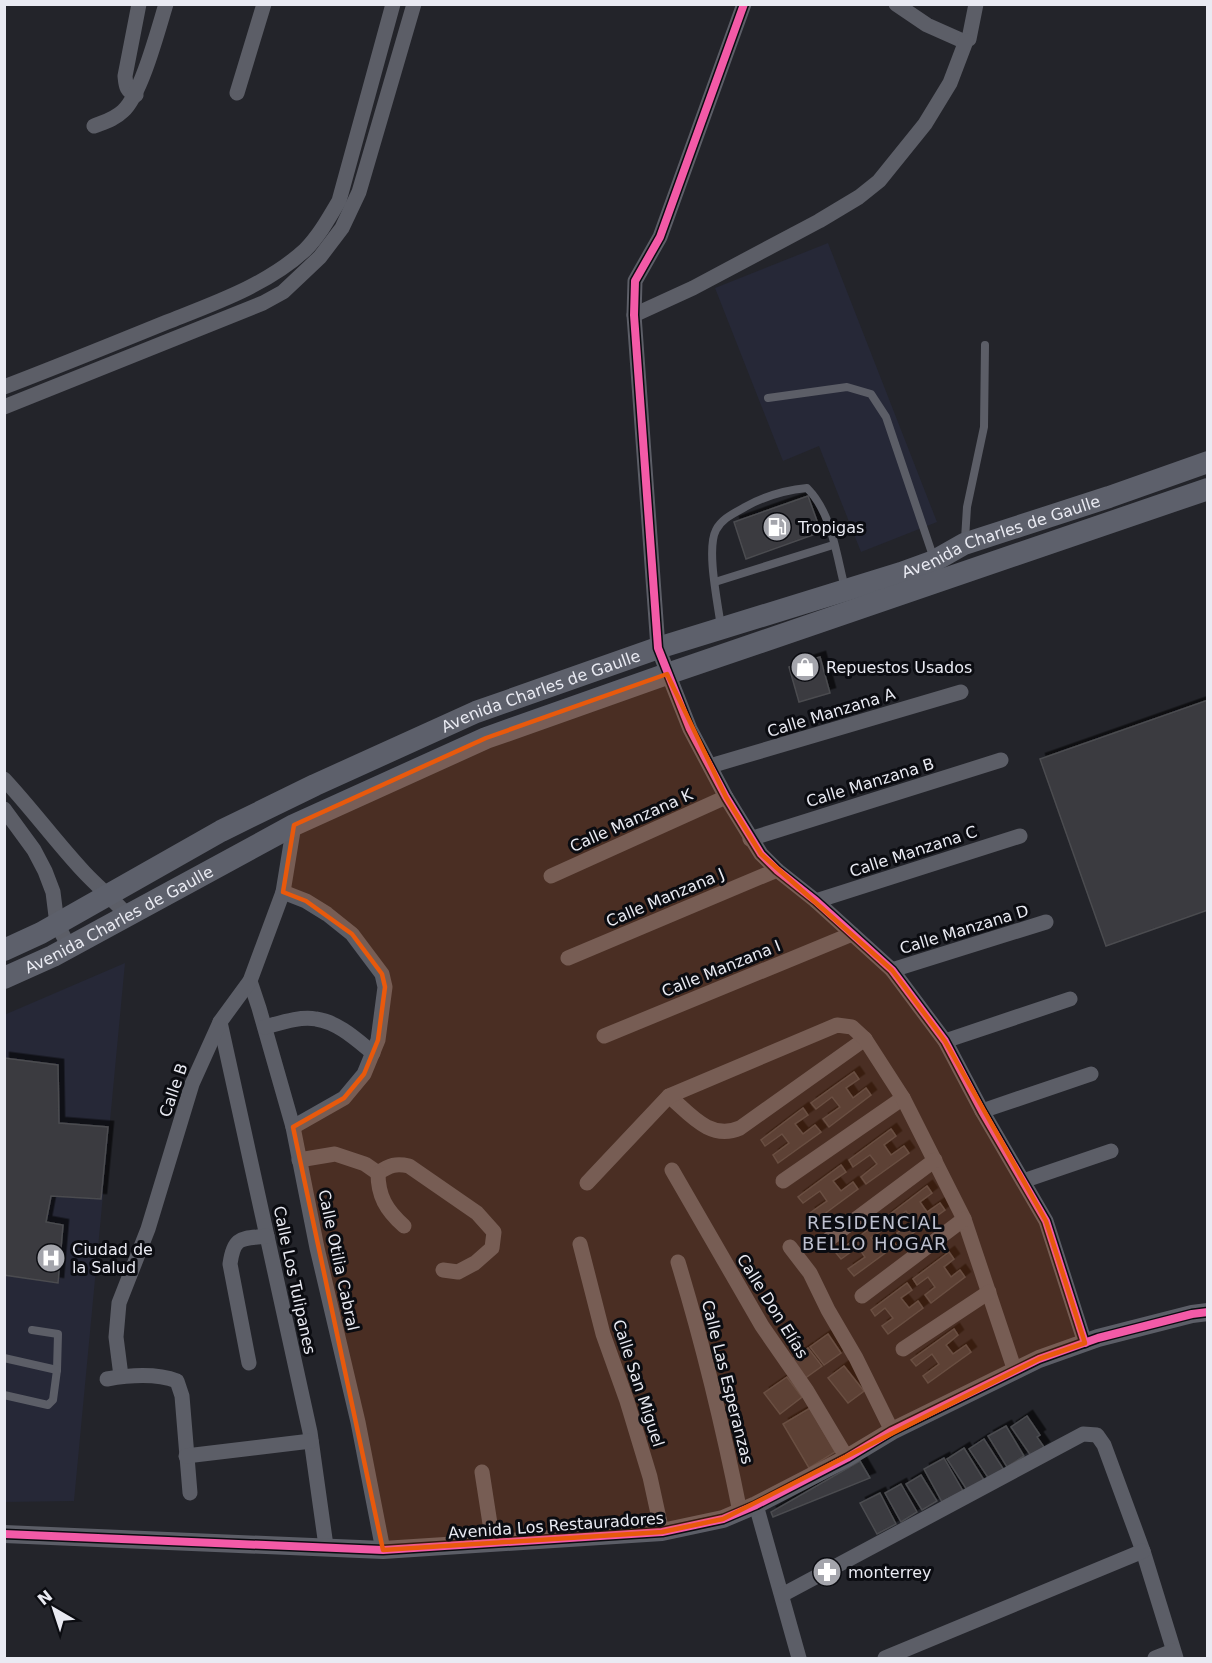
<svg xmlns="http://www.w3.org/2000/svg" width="1212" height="1663" viewBox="0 0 1212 1663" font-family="'DejaVu Sans',sans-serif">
<defs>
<filter id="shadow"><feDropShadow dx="5.5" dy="-5.5" stdDeviation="0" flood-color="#0009"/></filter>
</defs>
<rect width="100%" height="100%" fill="#23242a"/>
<g fill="#262837">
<polygon points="828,243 937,522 861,552 819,446 783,461 715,288"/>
<polygon points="125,963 74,1501 5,1502 4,1015"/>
</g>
<g fill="#3a3a3f" stroke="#4b4c50" stroke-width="1.5" filter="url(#shadow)">
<polygon points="808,496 821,532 746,559 734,522"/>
<polygon points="820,657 830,693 799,702 789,667"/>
<polygon points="1208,700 1208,910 1106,946 1040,759"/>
<polygon points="4,1058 58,1065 59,1123 108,1127 101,1199 51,1196 46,1222 63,1225 58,1283 4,1275"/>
<polygon points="854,1072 859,1079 846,1088 853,1098 866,1088 871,1095 829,1127 823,1119 840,1107 832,1097 816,1109 811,1103"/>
<polygon points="803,1108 808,1115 795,1124 803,1134 815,1125 821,1132 778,1163 773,1155 789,1143 782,1134 765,1146 761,1140"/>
<polygon points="891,1129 896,1136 884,1145 891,1155 904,1146 909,1153 866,1184 861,1177 877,1164 870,1155 853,1167 849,1160"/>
<polygon points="841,1165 846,1172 833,1181 841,1191 853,1182 858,1189 816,1220 810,1213 827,1201 820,1191 803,1203 798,1197"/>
<polygon points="927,1186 932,1193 920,1202 927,1212 940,1203 945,1210 902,1241 897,1233 913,1221 906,1211 889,1224 885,1218"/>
<polygon points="879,1222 884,1229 871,1238 878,1247 891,1238 896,1245 854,1276 848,1269 865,1257 858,1247 841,1259 836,1253"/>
<polygon points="949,1252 954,1259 944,1267 951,1277 960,1270 965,1277 931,1303 925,1295 935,1287 928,1277 917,1285 913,1279"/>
<polygon points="907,1283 912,1290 901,1298 909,1308 918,1301 923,1308 888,1334 882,1326 893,1318 885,1308 875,1316 871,1310"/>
<polygon points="954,1329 958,1335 946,1345 953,1354 966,1345 971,1352 928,1383 923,1376 939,1364 932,1354 916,1366 911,1360"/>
<polygon points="828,1334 841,1353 824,1365 810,1347"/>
<polygon points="808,1348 822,1366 804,1379 791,1360"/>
<polygon points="844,1366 864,1391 848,1403 828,1378"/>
<polygon points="787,1377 802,1397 780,1414 764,1393"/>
<polygon points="810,1408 835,1452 809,1468 783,1424"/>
<polygon points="1027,1416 1040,1435 1037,1437 1044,1447 1031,1456 1011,1427"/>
<polygon points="1006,1426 1024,1456 1007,1467 988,1436"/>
<polygon points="984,1439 1004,1470 989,1479 969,1449"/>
<polygon points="964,1448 984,1480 967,1490 947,1459"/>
<polygon points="944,1458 963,1491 942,1502 924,1469"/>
<polygon points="860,1461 870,1478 773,1517 771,1512"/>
<polygon points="921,1475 937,1501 922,1510 906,1484"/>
<polygon points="901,1484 917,1512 901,1522 885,1493"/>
<polygon points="880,1493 896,1524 877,1534 860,1503"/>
</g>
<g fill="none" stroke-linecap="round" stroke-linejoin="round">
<g stroke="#5c5e67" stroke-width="8">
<polyline points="768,398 847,387 871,394 886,417 934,559"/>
<polyline points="965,539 967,507 984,427 985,345"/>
<polyline points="715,582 833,545"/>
<path d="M721,627c-3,-23 -15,-78 -5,-97 6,-12 19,-17 29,-23 18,-10 41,-17 62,-19 25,25 29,66 38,100"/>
<polyline points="32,1330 58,1334 57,1370"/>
<polyline points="4,1358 57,1370 53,1400 48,1405 4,1395"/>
</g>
<g stroke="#5c5e67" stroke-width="15">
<polyline points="744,4 660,237 635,281 634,315 658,648 690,729 726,797 761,854 777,870 816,901 892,970 945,1041 982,1111 1046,1221 1085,1343"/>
<polyline points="896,4 927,25 963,41 969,39 976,4"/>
<polyline points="237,93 264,4"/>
<path d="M136,95c-10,-4 -10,-9 -11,-19l14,-72"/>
<path d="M94,126c10,-4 21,-7 29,-15 18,-16 35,-81 43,-107"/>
<polyline points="634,315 693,288 819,221 859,197 879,181 925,124 950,83 966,41"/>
<path d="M4,387c55,-21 109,-43 163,-65 48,-19 100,-37 138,-72 14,-14 24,-32 34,-49l54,-197"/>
<polyline points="4,407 263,303 283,292 300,276 320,257 342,228 359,192 414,4"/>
<polyline points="710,766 961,692"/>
<path d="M4,779c28,30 52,63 80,93 14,15 30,28 43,43"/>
<polyline points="4,809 34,850 45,871 53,892 57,924 69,947"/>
<polyline points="750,839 1001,760"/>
<polyline points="551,876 726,797"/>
<polyline points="283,892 306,901 327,914 352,934 382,974 385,987 378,1040 364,1074 344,1098 293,1127"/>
<polyline points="816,901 1020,836"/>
<polyline points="568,958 777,870"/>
<polyline points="892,970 1046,922"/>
<polyline points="250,981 259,1008 293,1127 317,1248 358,1422 383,1550"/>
<polyline points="220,1022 310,1432 326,1546"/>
<path d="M265,1027c15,-4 35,-11 51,-8 22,3 41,21 57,34"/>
<polyline points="604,1036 852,934"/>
<polyline points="945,1041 1070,999"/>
<path d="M669,1096c21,18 41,45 71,32l125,-89"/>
<polyline points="982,1111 1091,1074"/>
<path d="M299,1160l36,-6 30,10 13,9c12,-8 18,-10 31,-7l68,47 17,19 -2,16 -17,15 -17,9 -15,-2"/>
<polyline points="672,1170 762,1326 807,1391 847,1458"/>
<path d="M378,1173c0,23 8,37 26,53"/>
<polyline points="783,1181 903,1098"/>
<polyline points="1023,1181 1111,1151"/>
<polyline points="587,1183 669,1096 837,1025 852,1027 865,1039 903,1098 964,1219 1015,1371"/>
<polyline points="828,1240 935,1160"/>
<polyline points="580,1244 603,1334 627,1401 650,1477 662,1532"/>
<polyline points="790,1247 810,1273 828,1310 856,1358 892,1431"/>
<path d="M678,1262c25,82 45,165 62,250"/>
<polyline points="862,1296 964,1219"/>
<polyline points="903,1349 989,1292"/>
<path d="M249,1363l-19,-99c4,-29 12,-25 37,-28"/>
<polyline points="121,1376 116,1337 119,1303 148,1229 192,1084 220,1022 250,981 283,892 294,825"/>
<path d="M107,1379c23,-4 49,-6 70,2l5,15 8,97"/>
<polyline points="186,1456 311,1441"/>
<polyline points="482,1472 493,1543"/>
<polyline points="756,1505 799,1658"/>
<polyline points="782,1595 1083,1434 1097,1435 1104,1445 1143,1551 1176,1658"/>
<polyline points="885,1658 1143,1551"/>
<polyline points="1155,1658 1173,1651"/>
</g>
<polyline stroke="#5c5e67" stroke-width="18" points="4,1534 383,1550 662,1532 723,1519 756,1505 847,1458 892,1431 1039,1359 1098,1338 1192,1314 1208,1312"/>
<g stroke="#5d606b" stroke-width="22">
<path id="s1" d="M4,950l37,-17 180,-102 94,-46 161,-73 182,-64 243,-75 33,-12 30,-17 145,-47 99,-35"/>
<path id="s2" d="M4,978l49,-22 241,-131 192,-87 181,-64 541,-185"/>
</g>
<g stroke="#0b0c11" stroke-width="11">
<g id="cycleway">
<polyline points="744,4 660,237 635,281 634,315 658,648 690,729 726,797 761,854 777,870 816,901 892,970 945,1041 982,1111 1046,1221 1085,1343"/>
<polyline points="4,1534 383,1550 662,1532 723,1519 756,1505 847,1458 892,1431 1039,1359 1098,1338 1192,1314 1208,1312"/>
</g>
</g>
<use href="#cycleway" stroke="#f35aa7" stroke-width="8"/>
</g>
<path fill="#e8590c" fill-opacity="0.2" stroke="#e8590c" stroke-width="4.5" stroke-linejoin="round" d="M667,674l59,123 35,57 131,116 53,71 101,180 39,122 -46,16 -316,160 -61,13 -279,18 -90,-423 51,-29 20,-24 14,-34 7,-53 -3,-13 -30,-40 -46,-33 -23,-9 11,-67 192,-87z"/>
<defs>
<g id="fuel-disc" transform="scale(1.5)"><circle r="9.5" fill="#a4a5ac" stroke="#0b0c11"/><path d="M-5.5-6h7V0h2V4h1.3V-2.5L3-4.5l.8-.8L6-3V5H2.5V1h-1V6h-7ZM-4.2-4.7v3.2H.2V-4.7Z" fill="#fff"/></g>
<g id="shop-disc" transform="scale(1.5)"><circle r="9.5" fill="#a4a5ac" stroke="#0b0c11"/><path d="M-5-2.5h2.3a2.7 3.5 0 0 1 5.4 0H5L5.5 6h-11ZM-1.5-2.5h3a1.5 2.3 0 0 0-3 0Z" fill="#fff"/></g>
<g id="hospital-disc" transform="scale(1.5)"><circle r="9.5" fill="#a4a5ac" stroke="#0b0c11"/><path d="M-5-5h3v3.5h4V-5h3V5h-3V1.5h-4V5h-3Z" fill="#fff"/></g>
<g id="pharmacy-disc" transform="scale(1.5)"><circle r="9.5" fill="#a4a5ac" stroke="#0b0c11"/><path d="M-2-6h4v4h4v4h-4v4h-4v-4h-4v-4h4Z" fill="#fff"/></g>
</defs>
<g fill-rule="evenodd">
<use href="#fuel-disc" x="777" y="527"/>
<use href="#shop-disc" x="805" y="667"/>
<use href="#hospital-disc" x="51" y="1258"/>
<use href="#pharmacy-disc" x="827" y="1572"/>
</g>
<g text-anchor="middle" stroke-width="6" stroke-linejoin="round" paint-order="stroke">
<g font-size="16" fill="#e9eaf2" stroke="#0b0c11" text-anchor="start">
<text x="798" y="533">Tropigas</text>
<text x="826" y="673">Repuestos Usados</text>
<text x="72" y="1255">Ciudad de<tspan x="72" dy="18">la Salud</tspan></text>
<text x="848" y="1578">monterrey</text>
</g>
<g font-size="16" fill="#e9eaf2" stroke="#0b0c11">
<text dy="6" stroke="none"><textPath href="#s1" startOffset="1083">Avenida Charles de Gaulle</textPath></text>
<text dy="6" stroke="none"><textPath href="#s1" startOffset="597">Avenida Charles de Gaulle</textPath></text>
<text transform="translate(831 712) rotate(-17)" y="6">Calle Manzana A</text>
<text transform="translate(870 782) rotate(-17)" y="6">Calle Manzana B</text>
<text transform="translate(631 820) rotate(-24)" y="6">Calle Manzana K</text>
<text transform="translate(913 851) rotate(-18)" y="6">Calle Manzana C</text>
<text transform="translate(665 897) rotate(-23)" y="6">Calle Manzana J</text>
<text dy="6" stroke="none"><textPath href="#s2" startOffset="129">Avenida Charles de Gaulle</textPath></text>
<text transform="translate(964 929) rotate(-17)" y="6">Calle Manzana D</text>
<text transform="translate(721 968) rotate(-22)" y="6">Calle Manzana I</text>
<text transform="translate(173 1090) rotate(-71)" y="6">Calle B</text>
<text transform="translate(339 1260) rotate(78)" y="6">Calle Otilia Cabral</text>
<text transform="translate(295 1280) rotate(78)" y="6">Calle Los Tulipanes</text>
<text transform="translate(773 1306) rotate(58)" y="6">Calle Don Elías</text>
<text transform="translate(728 1382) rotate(76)" y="6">Calle Las Esperanzas</text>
<text transform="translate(639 1383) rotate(72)" y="6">Calle San Miguel</text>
<text transform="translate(556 1525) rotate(-4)" y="6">Avenida Los Restauradores</text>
</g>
<g font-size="18" letter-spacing="1.5" fill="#bec1d0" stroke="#0b0c11">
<text x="875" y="1229">RESIDENCIAL<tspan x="875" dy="21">BELLO HOGAR</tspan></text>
</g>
</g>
<rect width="1212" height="1663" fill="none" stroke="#e9eaf2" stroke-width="12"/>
<g transform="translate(54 1609) rotate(321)" stroke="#0b0c11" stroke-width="4.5" paint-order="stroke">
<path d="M0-4.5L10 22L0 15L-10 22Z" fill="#e9eaf2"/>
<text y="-9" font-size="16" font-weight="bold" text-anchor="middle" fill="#e9eaf2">N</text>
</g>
</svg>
